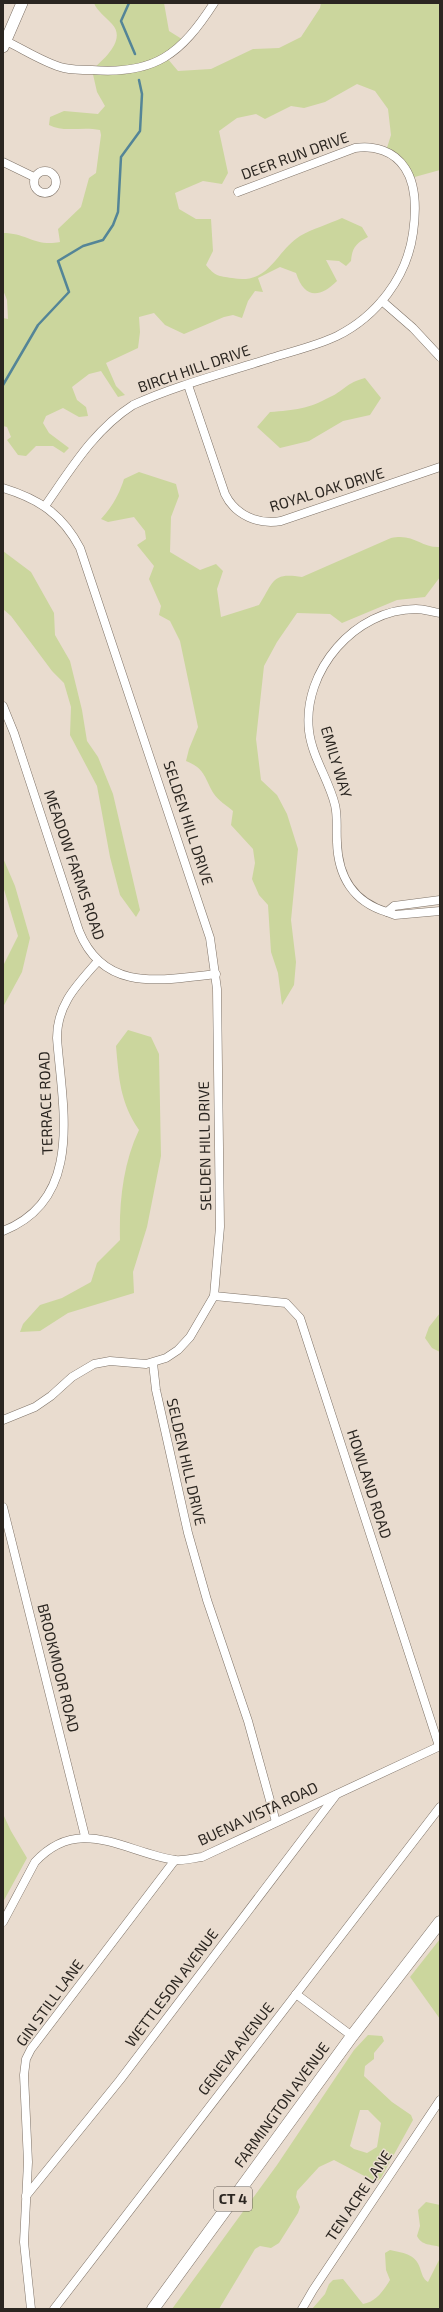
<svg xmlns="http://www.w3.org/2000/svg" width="443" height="2312" viewBox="0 0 443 2312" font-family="'Exo 2',sans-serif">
<rect width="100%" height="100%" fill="#e9dccf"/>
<g fill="#cbd69d" fill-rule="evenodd">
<path d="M94,3h70l5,28 16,10 -18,17 11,13 33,-2 42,-20 26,-1 22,-11 19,-29 1,-5h119v167l-29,8 -25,-27 5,-16 -3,-26 -13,-18 -18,-7 -32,18 -21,6 -13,-2 -26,13 -9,-5 -19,4 -18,13 9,42 -6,11 -19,-3 -28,12 4,16 17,10h15l2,32 -7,14c9,11 12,11 26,13 38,7 42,-25 68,-42 12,-7 29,-12 42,-18l20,9 6,10c-12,6 -16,11 -17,24l-5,5 -7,-5 -13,-1 11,21c-18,18 -33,17 -41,-8l-16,-6 -22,11 5,14 -8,-1 -7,10 -6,17 -9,-3 -9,2 -40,17 -19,-9 -11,-12 -15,4 1,15 -2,16 -32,15 10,23 9,9 -7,2 -17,-26 -12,3 -17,13 5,13 9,7 2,9 -9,1 -16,-9 -17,8 -3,7 6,10 20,15 -5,5 -11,-7h-17l-10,10 -8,-1 -11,-15 4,-3 -4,-10 -4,-1v-108l5,1 -1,-19 -4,-10v-57c24,0 32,14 57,9l-2,-13 23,-22 8,-29 7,-5 5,-38 -1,-5c-18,-4 -36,3 -51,-5l1,-8 14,-6 34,3 7,-8 -8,-14 -5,-22c11,-10 35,-30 20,-46 -6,-7 -15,-13 -18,-21z"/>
<path d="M365,378l16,20 -11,17 -27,6 -34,20 -29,7 -23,-21 13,-15c25,-2 38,-3 60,-15 15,-7 16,-14 35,-19z"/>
<path d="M139,472l37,12 3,12 -8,21 -1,35 30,18 16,-6 7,7 -6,18 4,28 38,-12c15,-23 12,-33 43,-28l89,-39c23,-5 30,10 49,9v30l-15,20 -28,3 -55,23 -12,-9 -33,-1 -20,29 -13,24 -8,73 5,41 16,15 10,19 11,35 -7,71 5,42 -2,23 -12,20 -4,-32 -7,-21 -3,-47 -9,-10 -7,-16 3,-16 -2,-14 -22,-24 2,-14c-6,-5 -15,-11 -19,-17 -10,-16 -8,-25 -28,-33l3,-12 9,-22 -18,-86 -10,-20 -11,-6 2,-9 -12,-27 5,-13 -17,-21 9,-6 -1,-8 -11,-14 -26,5 -7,-3c11,-12 18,-24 23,-40z"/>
<polygon points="3,551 31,572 54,613 55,635 70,661 82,710 87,741 98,757 113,794 140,910 136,917 120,895 110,857 97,786 70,735 71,707 64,683 52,671 11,616 3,609"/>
<polygon points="3,858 15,886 30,938 22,972 3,1007 3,966 18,936 3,886"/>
<path d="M128,1030l23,7 8,17 2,102 -14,71 -14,45 1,21 -66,20 -28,18 -20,1 3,-8 17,-19 22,-7 29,-16 6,-19 23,-23c-1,-37 3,-77 19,-110 -19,-28 -20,-51 -23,-84z"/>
<polygon points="440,1313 440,1352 432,1348 425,1338 429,1327"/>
<polygon points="3,1814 11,1831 27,1858 3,1902"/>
<polygon points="440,1939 440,2019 410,1977"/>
<path d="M368,2035l14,1 2,5 -10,12v6l-9,7 -1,10 28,26 19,13 2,5 -32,58 -4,3 -5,-1 -38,-20 -15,7 -22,24 -1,6 4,10 -2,6 -19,30 -8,5 -11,-2 -5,3 -36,60h-47l105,-144 77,-115zM360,2110h8l13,13 -4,24 -10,6 -13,-4 -4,-3z"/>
<path d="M426,2202l14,3v42c-9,-3 -18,-1 -23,-11l3,-10 -2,-16z"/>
<path d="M390,2250c12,3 25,3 30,18 2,6 3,11 8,14l12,-24v51h-128l13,-15 4,-10 4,-4 10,-1 20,25c13,-2 21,-14 27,-24l-4,-10 -1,-17z"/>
</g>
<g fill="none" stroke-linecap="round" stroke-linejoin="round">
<g stroke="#548597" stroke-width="2.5">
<polyline points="129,3 121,21 135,54"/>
<polyline points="3,385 38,325 69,292 58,261 83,246 103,240 113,225 118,212 121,157 140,131 142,94 139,80"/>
</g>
<g stroke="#7e7267" stroke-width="9">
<g id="street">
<path d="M6,41c17,8 40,23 58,27 9,2 19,2 28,2 63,5 89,-16 122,-67"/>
<polyline points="3,162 34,177"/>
<circle cx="45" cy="182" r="11"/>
<polyline points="382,301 413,328 440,357"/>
<path d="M188,385l37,109c10,21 33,31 56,27l159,-54"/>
<path d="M3,488c36,11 59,26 77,60l130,390 7,51 3,238 -6,69 -24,41 -12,13 -12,8 -20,6 -36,-3 -16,3 -22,13 -21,19 -16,11 -32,13"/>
<path d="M45,506c26,-37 49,-76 88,-101 44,-20 92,-32 138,-47 22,-7 45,-12 66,-22 40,-20 70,-59 76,-103 3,-21 4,-47 -8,-65 -11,-17 -31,-23 -50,-20l-117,44"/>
<path d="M3,706l11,27 65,198c25,62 82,49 137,43"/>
<polyline points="440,900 394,906 387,912 395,915 440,911"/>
<path d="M387,912c-34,-10 -49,-36 -50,-70 -1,-12 1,-25 -2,-37 -6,-25 -23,-48 -26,-74 -7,-60 46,-122 107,-122 8,0 16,3 24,4"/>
<path d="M3,1231c82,-32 59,-125 54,-193 0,-34 20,-53 41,-77"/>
<polyline points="214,1296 286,1303 300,1318 439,1746"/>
<polyline points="153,1363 156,1390 188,1533 207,1600 248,1721 276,1822"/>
<polyline points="3,1507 85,1836"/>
<path d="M3,1922l32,-60c44,-48 89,-10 140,-2 9,1 18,-2 27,-3l238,-111"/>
<polyline points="296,1994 352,2036"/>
<polyline points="26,2196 120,2080 336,1795"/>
<polyline points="31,2309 24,2242 28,2162 24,2075 26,2059 31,2049 175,1860"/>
<polyline points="54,2309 440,1807"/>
<polyline points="302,2309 313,2290 440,2100"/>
</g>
</g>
<g stroke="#7e7267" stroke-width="12">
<polyline id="secondary" points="3,47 22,3"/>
</g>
<g stroke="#7e7267" stroke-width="13">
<polyline id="primary" points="153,2309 352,2036 440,1922"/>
</g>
<use href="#street" stroke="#fff" stroke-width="8"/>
<use href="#secondary" stroke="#fff" stroke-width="11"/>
<use href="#primary" stroke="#fff" stroke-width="12"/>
</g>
<g text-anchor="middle" stroke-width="3" stroke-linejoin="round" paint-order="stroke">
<rect fill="#e9dccf" stroke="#645d55" stroke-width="1" x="214" y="2187" width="38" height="24" rx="3"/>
<g font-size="14" font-weight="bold" fill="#2b2621">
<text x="233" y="2204">CT 4</text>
</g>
<g font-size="15" fill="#2b2621" stroke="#e9dccf">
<text transform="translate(295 156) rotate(-20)" y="5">DEER RUN DRIVE</text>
<text transform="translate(194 369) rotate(-19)" y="5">BIRCH HILL DRIVE</text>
<text transform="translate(327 490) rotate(-17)" y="5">ROYAL OAK DRIVE</text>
<text transform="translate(336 762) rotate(73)" y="5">EMILY WAY</text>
<text transform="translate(188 823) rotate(72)" y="5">SELDEN HILL DRIVE</text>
<text transform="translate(74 865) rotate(71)" y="5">MEADOW FARMS ROAD</text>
<text transform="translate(46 1103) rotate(-92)" y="5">TERRACE ROAD</text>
<text transform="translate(205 1146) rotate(-91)" y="5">SELDEN HILL DRIVE</text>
<text transform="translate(186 1462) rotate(77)" y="5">SELDEN HILL DRIVE</text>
<text transform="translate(369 1484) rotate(72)" y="5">HOWLAND ROAD</text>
<text transform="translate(58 1668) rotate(76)" y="5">BROOKMOOR ROAD</text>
<text transform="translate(258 1814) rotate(-25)" y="5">BUENA VISTA ROAD</text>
<text transform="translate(172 1988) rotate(-53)" y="5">WETTLESON AVENUE</text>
<text transform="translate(50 2003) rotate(-54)" y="5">GIN STILL LANE</text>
<text transform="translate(236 2049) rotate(-52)" y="5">GENEVA AVENUE</text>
<text transform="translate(282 2105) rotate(-54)" y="5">FARMINGTON AVENUE</text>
<text transform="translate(359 2196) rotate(-56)" y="5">TEN ACRE LANE</text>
</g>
</g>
<rect width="443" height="2312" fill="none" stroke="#2b2621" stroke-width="8"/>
</svg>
